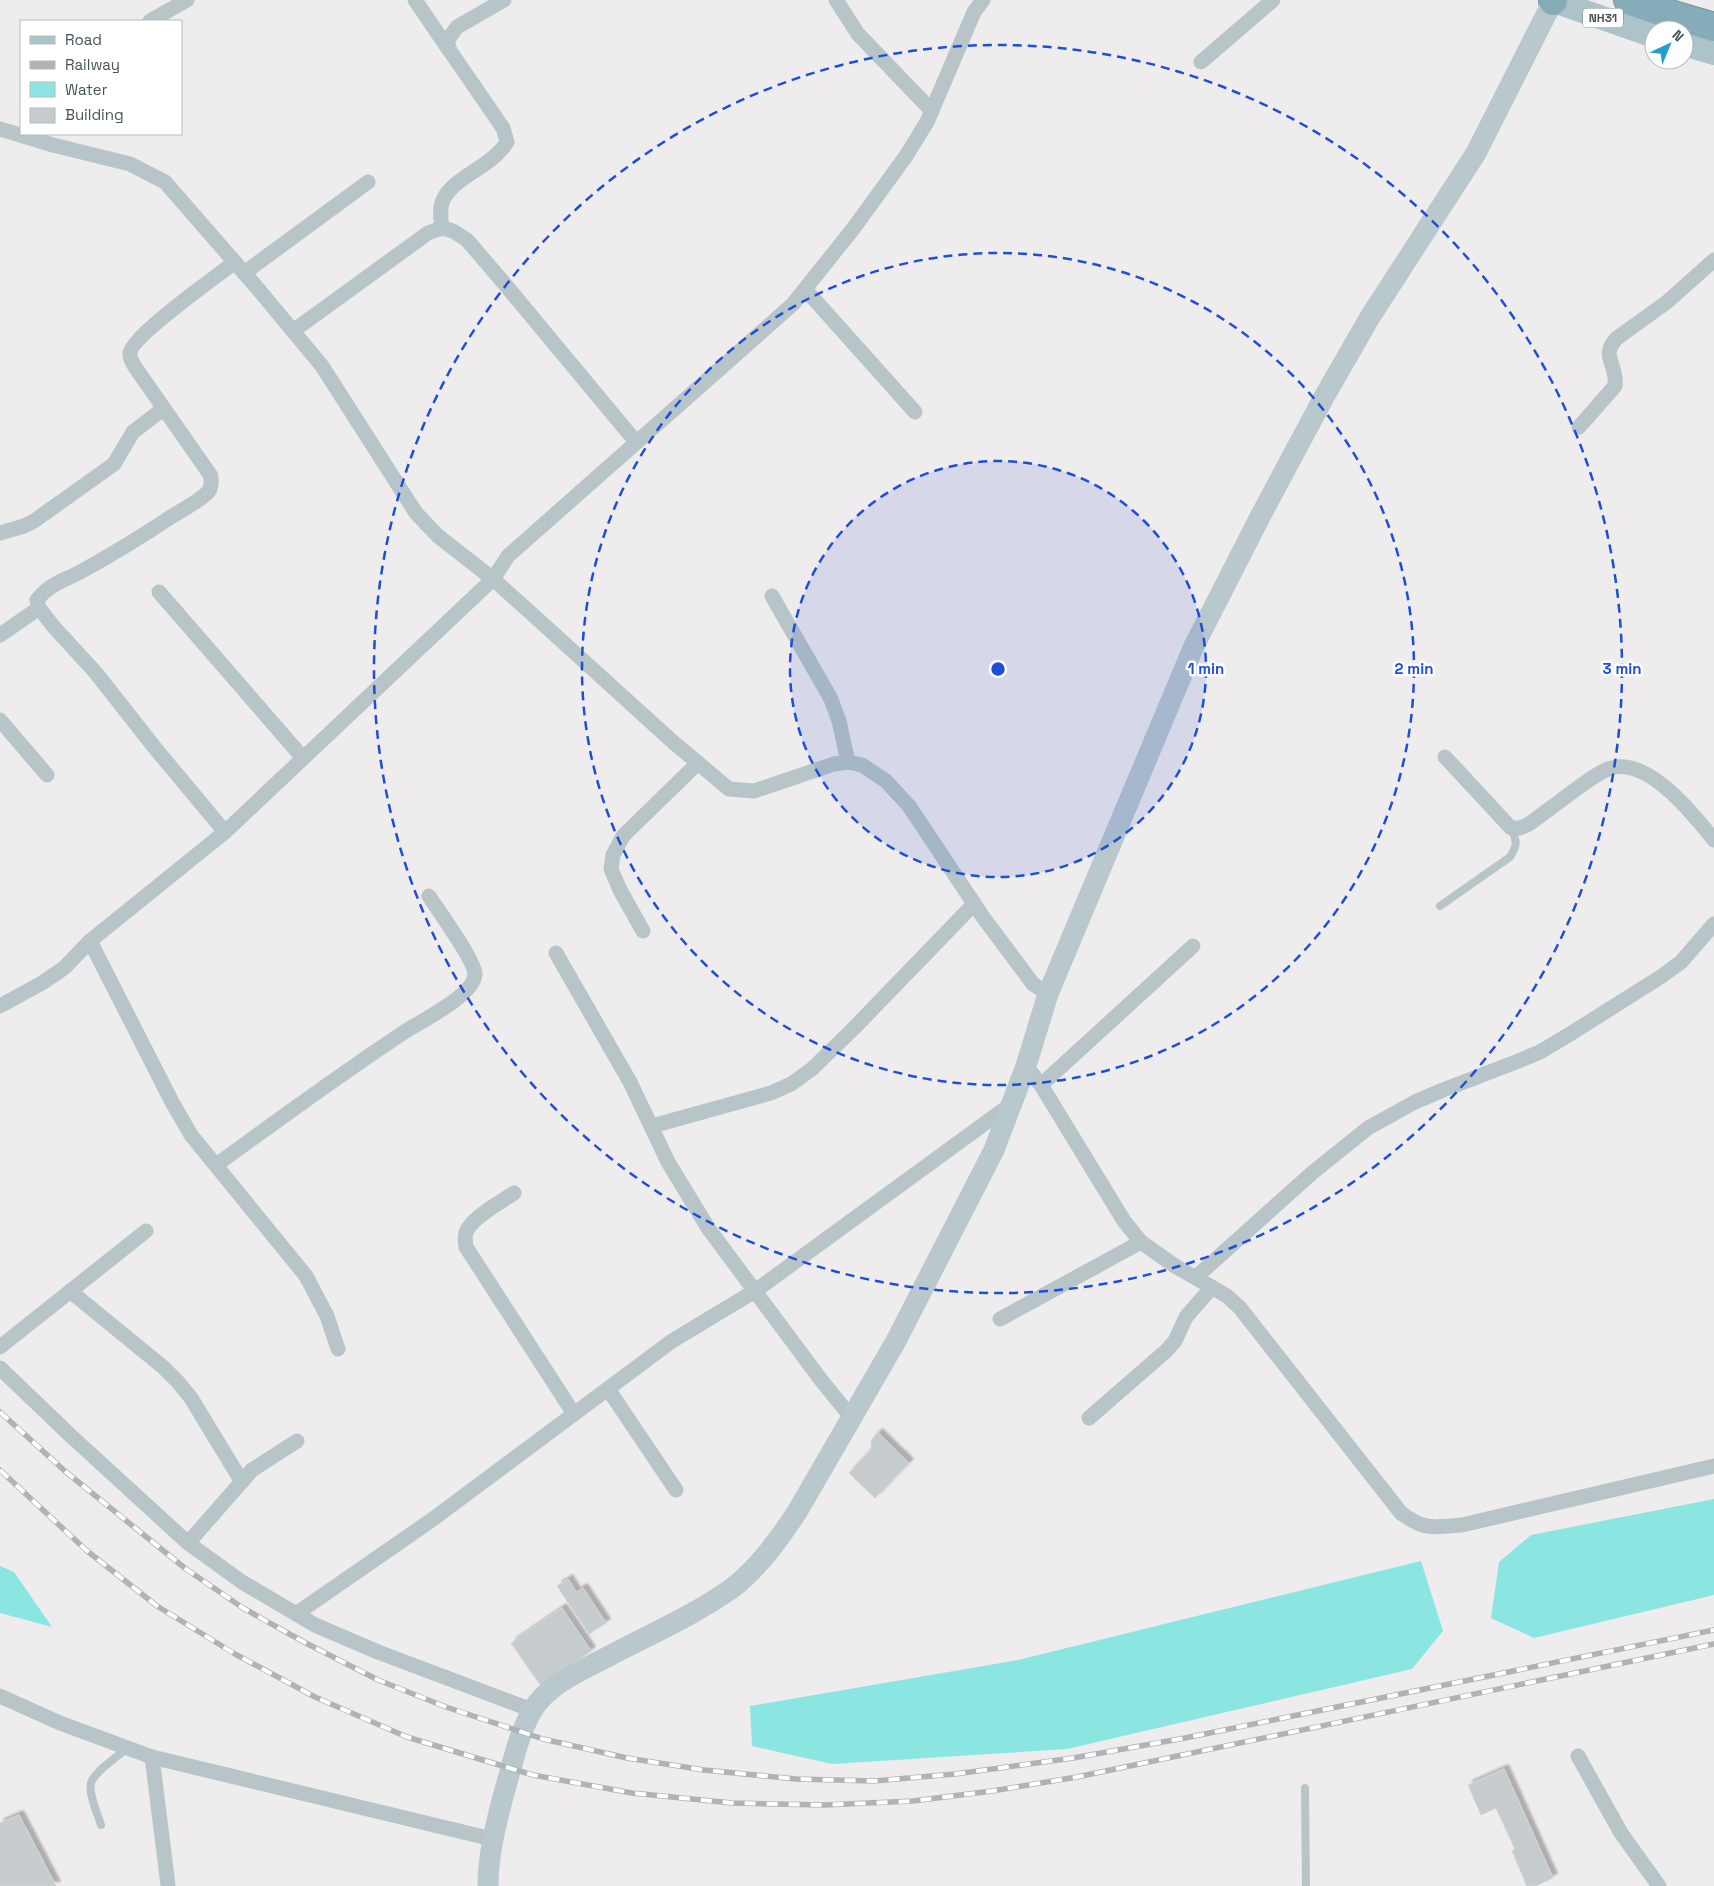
<svg xmlns="http://www.w3.org/2000/svg" width="1714" height="1886" viewBox="0 0 1714 1886" font-family="'Space Grotesk',sans-serif">
<defs>
<filter id="shadow"><feDropShadow dx="4.5" dy="-4.5" stdDeviation="1" flood-color="#0004"/></filter>
</defs>
<rect width="100%" height="100%" fill="#efeced"/>
<g fill="#8be6e1">
<polygon points="1714,1499 1714,1595 1534,1638 1491,1618 1499,1562 1531,1535"/>
<polygon points="1421,1561 1443,1631 1412,1669 1067,1749 832,1764 752,1746 750,1706 1018,1660"/>
<polygon points="0,1566 14,1572 52,1627 0,1613"/>
</g>
<g fill="#c6cbce" stroke="#d0d4d7" filter="url(#shadow)">
<polygon points="878,1433 909,1463 875,1498 849,1473 872,1448 871,1440"/>
<polygon points="568,1579 576,1592 583,1588 606,1623 589,1634 557,1586"/>
<polygon points="562,1608 591,1651 541,1686 511,1643"/>
<polygon points="1504,1769 1553,1878 1535,1886 1527,1886 1512,1851 1515,1849 1496,1808 1481,1815 1468,1785"/>
<polygon points="19,1815 56,1886 0,1886 0,1823"/>
</g>
<g fill="none" stroke-linecap="round" stroke-linejoin="round">
<g stroke="#7197a4" stroke-width="30">
<g id="highway">
<polyline points="1628,0 1660,11 1714,27"/>
<polyline points="1553,1 1553,0"/>
</g>
</g>
<g stroke="#b8c5c8" stroke-width="8">
<path d="M1440,906l70,-49c8,-13 7,-15 1,-29"/>
<polyline points="1305,1788 1306,1886"/>
<path d="M101,1825c-3,-10 -13,-32 -10,-42 3,-11 28,-28 37,-35"/>
</g>
<g stroke="#b8c5c8" stroke-width="15">
<polyline points="415,0 449,50"/>
<polyline points="836,0 858,34 932,111"/>
<polyline points="150,21 187,0"/>
<polyline points="1201,62 1273,0"/>
<polyline points="0,129 53,145 130,164 165,182 259,290 322,366 416,513 438,536 493,579 532,614 673,742 729,789 754,791 834,764 848,762 862,765 886,781 909,806 983,917 1033,984 1048,994"/>
<path d="M442,228c-1,-9 -3,-19 1,-28 10,-23 49,-33 64,-58l-4,-14 -53,-77 -3,-10 10,-14 47,-27"/>
<polyline points="244,273 368,182"/>
<polyline points="805,289 915,412"/>
<polyline points="293,331 428,233 442,228 453,231 467,240 503,282 636,442"/>
<path d="M1579,427l36,-41c3,-23 -16,-29 2,-48l50,-36 47,-42"/>
<polyline points="0,533 24,526 34,521 114,464 133,432 163,409"/>
<polyline points="159,592 303,758"/>
<polyline points="772,596 831,699 839,721 848,762"/>
<polyline points="0,635 39,608"/>
<polyline points="0,720 47,775"/>
<path d="M1445,757l66,71h9l9,-4c15,-11 31,-23 46,-34 11,-8 21,-16 33,-21 38,-15 85,45 106,71"/>
<path d="M225,832l-70,-84 -59,-75 -43,-47 -14,-18 -2,-8c13,-17 27,-19 45,-29 31,-17 62,-36 92,-56 11,-7 26,-14 35,-24 3,-5 2,-9 2,-15l-76,-109c-2,-4 -6,-9 -5,-14 2,-17 87,-77 105,-91"/>
<polyline points="643,931 620,890 611,869 613,855 623,836 698,763"/>
<polyline points="90,941 172,1102 191,1135 306,1276 327,1316 338,1349"/>
<polyline points="556,953 630,1082 668,1162 708,1228 821,1380 851,1417"/>
<polyline points="0,1006 42,983 64,968 90,941 225,832 493,579 508,556 793,304 853,229 906,156 927,122 974,12 983,0"/>
<path d="M1026,1066l15,19 83,136 17,21 34,24 52,30 13,12 161,205c24,18 33,14 61,12l252,-59"/>
<polyline points="1041,1085 1193,946"/>
<polyline points="652,1126 771,1093 791,1084 812,1069 854,1028 974,904"/>
<path d="M216,1165c64,-46 127,-93 193,-136 16,-10 65,-34 66,-55 0,-13 -37,-64 -46,-78"/>
<path d="M514,1193c-13,9 -36,21 -45,34 -5,6 -4,13 -3,20l108,167"/>
<polyline points="1196,1277 1312,1173 1368,1128 1415,1102 1443,1090 1516,1062 1540,1052 1570,1034 1662,976 1681,962 1714,924"/>
<polyline points="70,1291 163,1367 178,1382 191,1398 242,1482"/>
<polyline points="1000,1319 1141,1242"/>
<polyline points="0,1347 146,1231"/>
<polyline points="0,1368 71,1436 188,1543 242,1582 315,1625 378,1652 532,1710"/>
<polyline points="608,1389 676,1490"/>
<polyline points="1089,1418 1166,1351 1175,1341 1186,1317 1212,1287"/>
<polyline points="188,1543 252,1470 297,1441"/>
<polyline points="296,1614 433,1519 672,1341 755,1291 1010,1105"/>
<polyline points="0,1696 60,1723 152,1757 492,1839"/>
<polyline points="1578,1756 1621,1833 1659,1886"/>
<polyline points="152,1757 168,1885"/>
</g>
<path stroke="#b8c8cd" stroke-width="21" d="M488,1886c0,-32 8,-62 16,-93 8,-27 14,-58 28,-82 16,-28 53,-42 79,-56 40,-21 83,-40 120,-66 27,-20 48,-50 66,-77l99,-171 98,-191 32,-84 22,-72 146,-348 67,-131 63,-118 46,-80 106,-164 77,-152"/>
<g stroke="#adc3ca" stroke-width="24">
<polyline points="1551,0 1654,36"/>
<polyline points="1684,44 1714,53"/>
</g>
<use href="#highway" stroke="#86acb9" stroke-width="28"/>
<g stroke="#afb3b6" stroke-width="5.5">
<g id="rail">
<polyline points="0,1412 66,1472 186,1569 243,1608 302,1641 378,1680 446,1707 543,1739 627,1758 704,1770 796,1779 874,1781 955,1774 1073,1758 1185,1738 1714,1630"/>
<polyline points="0,1470 86,1550 157,1606 235,1654 315,1697 407,1737 496,1764 533,1775 632,1793 732,1803 824,1805 913,1801 992,1791 1077,1777 1714,1644"/>
</g>
</g>
<use href="#rail" stroke="#fff" stroke-width="4" stroke-dasharray="11" stroke-linecap="butt"/>
</g>
<circle cx="998" cy="669" r="208" fill="#1d4ed8" fill-opacity=".12"/>
<g fill="none" stroke="#1d4ed8" stroke-width="2.5" stroke-dasharray="9 6">
<circle cx="998" cy="669" r="208"/>
<circle cx="998" cy="669" r="416"/>
<circle cx="998" cy="669" r="624"/>
</g>
<g text-anchor="middle" stroke-width="5" stroke-linejoin="round" paint-order="stroke">
<rect fill="#fff" stroke="#7e878a" stroke-width="1" x="1583" y="8.5" width="40" height="19" rx="4"/>
<g font-size="12" font-weight="bold" fill="#465458">
<text x="1603" y="22">NH31</text>
</g>
</g>
<circle cx="998" cy="669" r="8" fill="#1d4ed8" stroke="#fff" stroke-width="2.5"/>
<g font-size="15" text-anchor="middle" font-weight="bold" fill="#1d4ed8" stroke="#fff" stroke-width="5" stroke-linejoin="round" paint-order="stroke">
<text x="1206" y="674">1 min</text>
<text x="1414" y="674">2 min</text>
<text x="1622" y="674">3 min</text>
</g>
<rect x="20" y="20" width="162" height="115" fill="#ffffff" stroke="#b5bbbc"/>
<rect x="30" y="36" width="25" height="8" fill="#adc3ca" stroke="#b5bbbc"/>
<text x="65" y="45" font-size="15" fill="#465458">Road</text>
<rect x="30" y="61" width="25" height="8" fill="#afb3b6" stroke="#b5bbbc"/>
<text x="65" y="70" font-size="15" fill="#465458">Railway</text>
<rect x="30" y="82" width="25" height="15" fill="#8be6e1" stroke="#b5bbbc"/>
<text x="65" y="95" font-size="15" fill="#465458">Water</text>
<rect x="30" y="108" width="25" height="15" fill="#c6cbce" stroke="#b5bbbc"/>
<text x="65" y="120" font-size="15" fill="#465458">Building</text>
<g transform="translate(1669 45) rotate(44)"><circle r="24" fill="#ffffff" stroke="#b5bbbc"/>
<path d="M0-4L9 19L0 12L-9 19Z" fill="#239ed2"/>
<text y="-8" font-size="14" font-weight="bold" text-anchor="middle" fill="#465458">N</text>
</g>
</svg>
